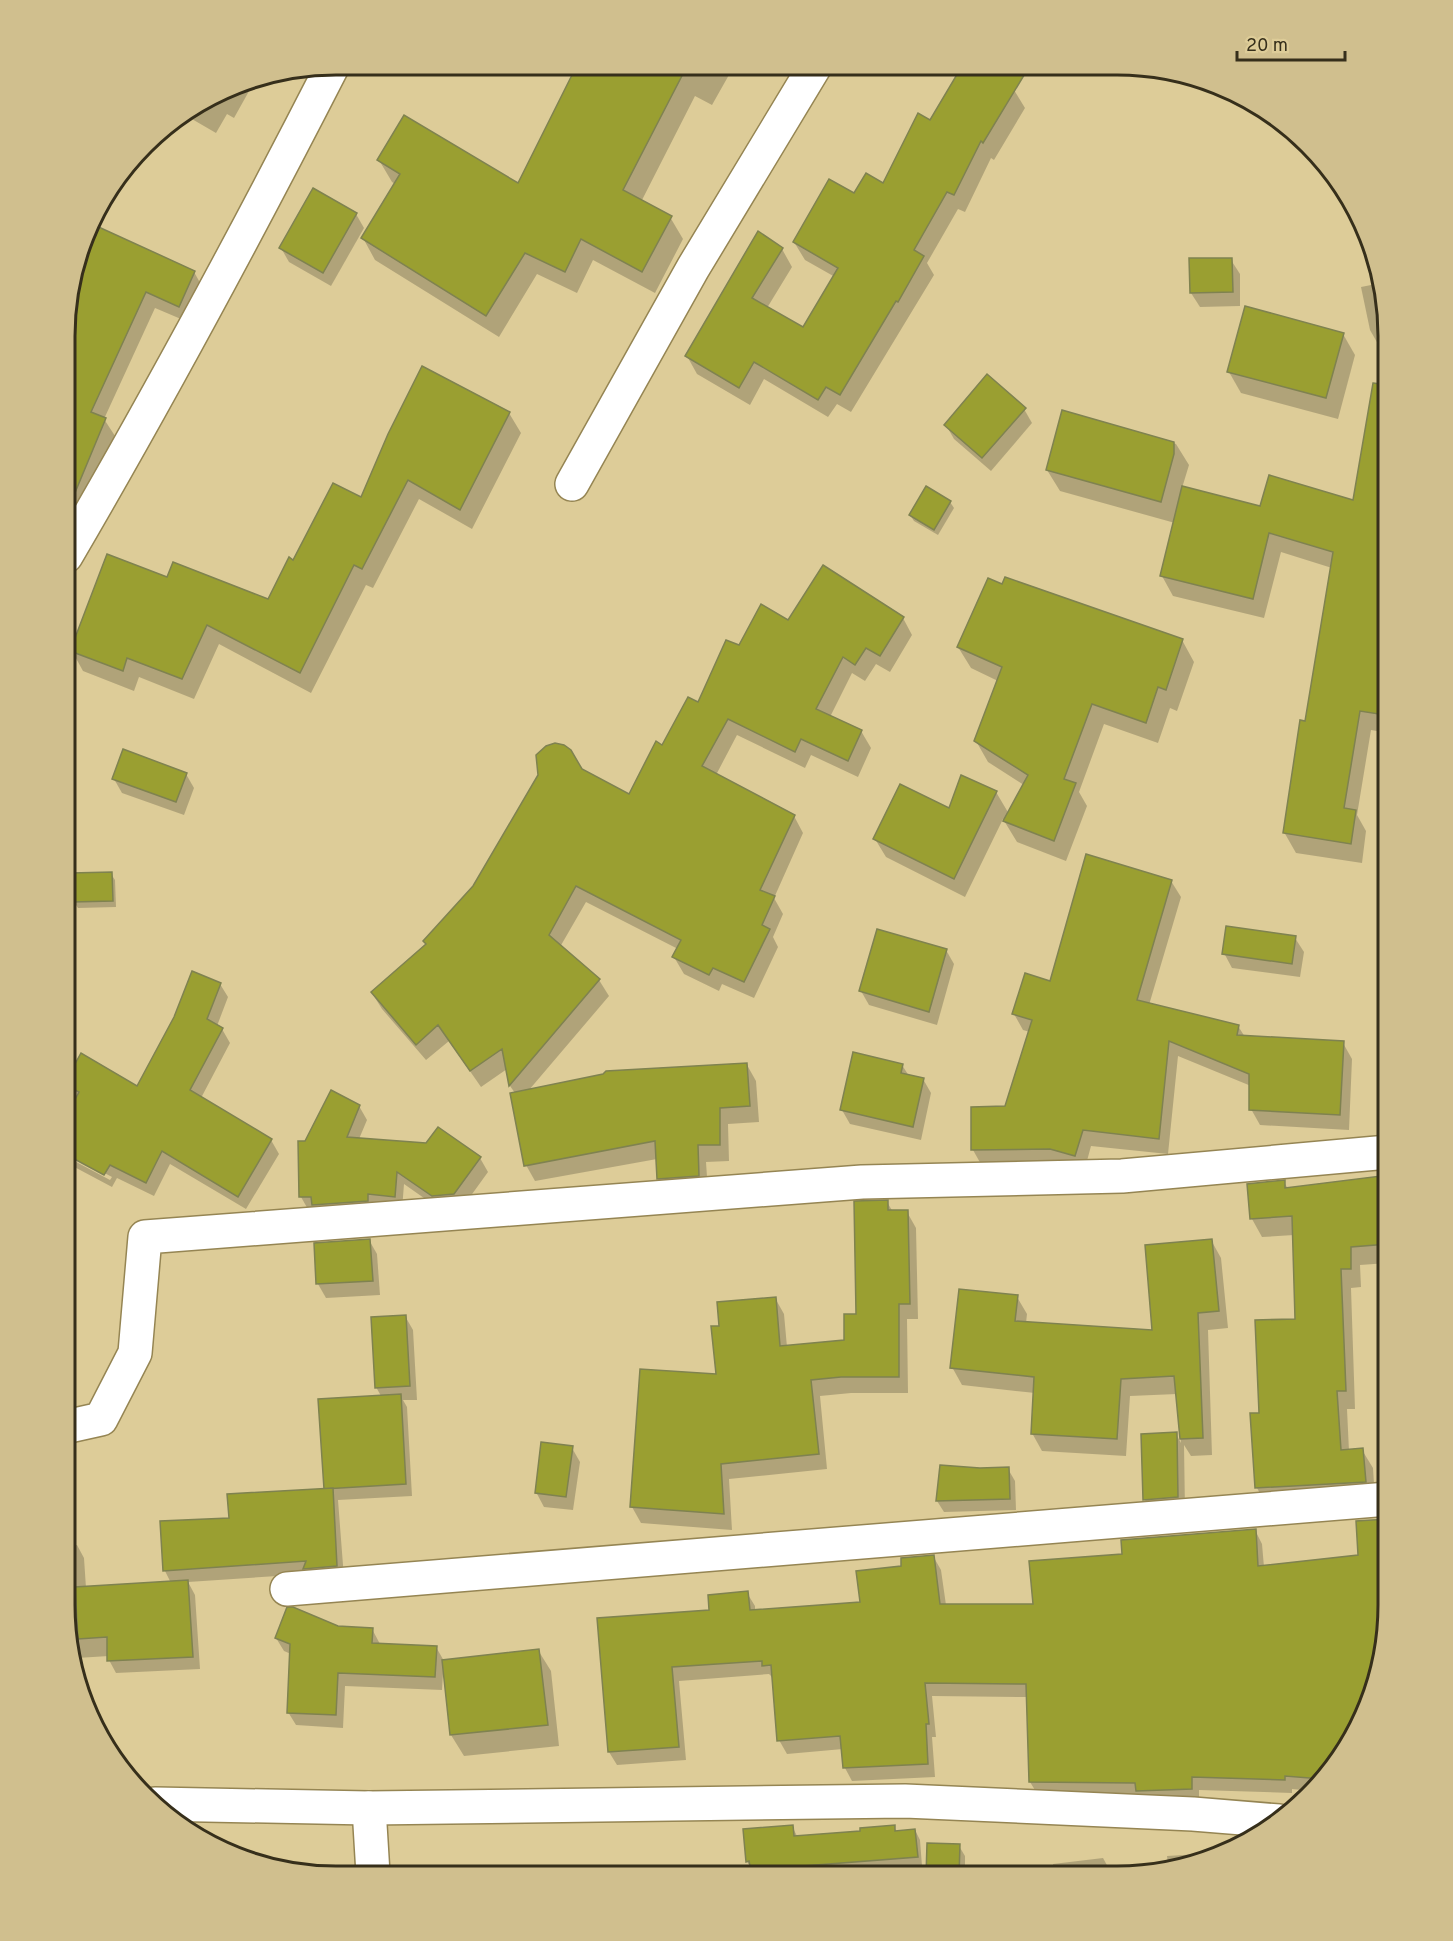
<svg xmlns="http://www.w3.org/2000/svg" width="1453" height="1941" viewBox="0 0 1453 1941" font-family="Overpass,sans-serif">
<rect width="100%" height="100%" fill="#ddcc98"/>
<g fill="#0003">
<polygon points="579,65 734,66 712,105 695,96 641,202 670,217 683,239 655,293 593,260 577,293 537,274 499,337 375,260 363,238 395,184 392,182 379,160 518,185"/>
<polygon points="263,77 258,86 253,84 234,118 227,114 216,133 185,115 248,79"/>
<polygon points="1014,90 1025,108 994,160 991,158 965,212 958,209 927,263 934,275 851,412 837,404 828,417 764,379 750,405 697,374 687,356 782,249 792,267 767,308 803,329 835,277 805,260 794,242 855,195 884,185 931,122"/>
<polygon points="356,214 364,228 331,286 289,262 281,248"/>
<polygon points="85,247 194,272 203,288 188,322 155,308 104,419 115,436 80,519 66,513 67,300"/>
<polygon points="1231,260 1240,274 1240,306 1200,307 1191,293"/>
<polygon points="1376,284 1388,335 1388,342 1378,344 1370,330 1361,287"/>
<polygon points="1343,334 1355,355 1338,419 1241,393 1229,372"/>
<polygon points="1024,409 1032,423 991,471 954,439 946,425"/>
<polygon points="1370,411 1388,414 1388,733 1371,730 1357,815 1366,831 1362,863 1296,853 1284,832 1306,723 1332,568 1281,552 1264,618 1173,596 1162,576 1175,523 1060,491 1047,470 1063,412 1176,444 1189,465 1182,488 1261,507 1354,502"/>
<polygon points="509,413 521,433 472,529 419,499 373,588 366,585 311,693 219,644 194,699 139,677 134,691 83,671 72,651 168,578 268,601 362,499"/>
<polygon points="950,502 954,508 938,535 914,521 910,515"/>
<polygon points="1003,586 1182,640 1194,662 1177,711 1170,708 1158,743 1104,724 1079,792 1087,806 1066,861 1017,842 1003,819 965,897 886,857 875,839 996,792 1009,814 1024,785 988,762 976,741 998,681 971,668 958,647"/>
<polygon points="903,618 912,635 890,672 876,664 865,681 852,673 830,717 861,731 871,748 858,777 811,755 805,768 737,735 716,775 794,816 803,833 774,898 783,914 773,937 778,947 754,998 722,984 719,991 684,974 674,957 678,949 586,902 560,947 599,980 609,996 529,1090 747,1065 756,1081 759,1122 728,1124 729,1161 706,1162 708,1192 668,1195 658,1179 657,1159 535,1181 526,1165 515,1093 510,1086 507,1069 481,1087 449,1041 426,1060 382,1009 372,993 427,945 582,771 629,796 663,747 698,705 740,647 789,622"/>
<polygon points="186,774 194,788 184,815 122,793 114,779"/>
<polygon points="111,874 115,880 116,907 78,908 74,902"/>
<polygon points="1171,881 1181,897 1149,1005 1238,1026 1245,1037 1343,1043 1352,1059 1349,1130 1260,1125 1251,1109 1251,1086 1178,1056 1168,1154 1091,1146 1084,1172 982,1166 973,1150 1006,1108 1030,1032 1023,1030 1014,1014"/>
<polygon points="1295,938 1304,952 1300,977 1232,968 1224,953"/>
<polygon points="946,950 954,964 937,1025 869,1005 861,991"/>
<polygon points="220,984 228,997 217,1026 222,1029 230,1043 201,1098 271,1140 279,1154 246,1209 170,1164 154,1196 117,1178 112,1187 65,1162 65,1156 110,1180 112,1177 65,1152 77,1100 66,1084 138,1088"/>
<polygon points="902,1065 909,1076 923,1079 931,1093 921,1140 850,1124 842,1110"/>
<polygon points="359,1106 367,1120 359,1139 427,1145 480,1158 488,1172 462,1208 441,1210 404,1184 402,1210 309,1211 301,1197 306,1143"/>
<polygon points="1380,1177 1388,1191 1388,1263 1360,1265 1361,1287 1351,1288 1355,1409 1347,1409 1349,1451 1362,1450 1373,1468 1375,1500 1267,1506 1257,1488 1252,1415 1260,1414 1296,1320 1294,1235 1262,1237 1252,1219 1249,1185 1284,1182 1288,1189"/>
<polygon points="887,1202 893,1212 907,1212 916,1228 918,1319 907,1319 908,1393 851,1393 820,1396 827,1469 729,1479 732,1530 641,1523 632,1507 718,1375 721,1327 775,1298 784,1314 787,1347 846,1341 858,1316"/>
<polygon points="369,1240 377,1254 380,1295 326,1298 318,1284"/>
<polygon points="1211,1240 1221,1258 1228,1328 1208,1330 1212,1455 1191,1456 1184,1445 1185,1511 1153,1514 1145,1500 1176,1434 1181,1443 1177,1394 1130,1396 1126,1456 1042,1451 1032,1433 1035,1393 962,1385 952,1367 1017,1297 1027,1314 1026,1323 1154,1331"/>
<polygon points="405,1316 413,1330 417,1400 403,1400 407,1407 412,1496 338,1500 344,1578 308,1574 188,1582 195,1595 200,1669 116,1673 109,1660 109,1656 77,1658 65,1606 65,1546 77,1545 84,1558 86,1588 171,1583 165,1571 162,1523 230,1519 326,1490 381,1396 376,1387"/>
<polygon points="572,1448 580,1462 573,1510 544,1507 536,1492"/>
<polygon points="1008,1469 1015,1481 1016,1510 944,1512 937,1501 980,1470"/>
<polygon points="1388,1520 1343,1756 1312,1791 1292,1789 1292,1793 1199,1790 1199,1802 1038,1795 1030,1782 1028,1697 932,1696 936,1737 932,1737 935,1777 852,1781 845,1768 843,1749 787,1754 779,1740 773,1678 769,1674 679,1681 686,1760 617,1765 609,1752 711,1611 747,1593 755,1606 755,1611 862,1604 903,1567 933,1556 941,1570 946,1605 1034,1606 1124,1556 1255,1530 1262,1544 1264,1567 1360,1557"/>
<polygon points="337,1628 372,1629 380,1644 436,1647 444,1661 538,1650 551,1671 559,1746 464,1756 451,1735 445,1674 443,1674 442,1690 345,1686 343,1728 296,1725 288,1712 291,1654 284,1651 276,1638"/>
<polygon points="792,1826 798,1838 862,1832 894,1827 897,1832 915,1830 920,1840 922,1866 868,1871 869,1876 754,1875 747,1861"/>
<polygon points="959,1846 965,1856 965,1876 928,1876"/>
<polygon points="1216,1853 1168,1865 1167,1856"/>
<polygon points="1103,1858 1113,1876 1054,1876 1053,1864"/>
<polygon points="271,1863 300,1863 307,1874 301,1874"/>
</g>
<g fill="#9a9f31" stroke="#7f8250" stroke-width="1.5">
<polygon points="577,65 687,66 623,190 672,216 642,272 581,239 565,272 525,253 486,316 361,238 400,174 377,160 404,115 518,183"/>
<polygon points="962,66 1029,67 983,143 981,141 954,195 947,192 914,250 924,256 898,302 896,301 840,395 826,387 818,400 754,362 739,388 685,356 758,231 783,248 752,298 803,327 838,268 793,242 829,179 854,193 866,173 883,183 918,113 930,120"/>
<polygon points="313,188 357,213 323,273 279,248"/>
<polygon points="92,224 195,271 179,307 146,292 91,412 106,418 67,512 67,364 72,353 67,351 67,300"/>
<polygon points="1189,258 1232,258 1233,292 1190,293"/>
<polygon points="1245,306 1344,333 1326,398 1227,372"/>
<polygon points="422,366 510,412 460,510 408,480 362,569 354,565 300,673 207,625 182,679 127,658 123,671 70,651 107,554 167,577 173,562 268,599 289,557 293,560 333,483 361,497 388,434"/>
<polygon points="987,374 1026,408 982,458 944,425"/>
<polygon points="1373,383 1388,385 1388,697 1385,715 1360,711 1344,808 1356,810 1351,844 1283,833 1300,720 1305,721 1333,552 1269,533 1253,599 1160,576 1182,486 1260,506 1269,475 1353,500"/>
<polygon points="1062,410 1174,442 1174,454 1161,502 1046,470"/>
<polygon points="926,486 951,501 934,530 909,515"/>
<polygon points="823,565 904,617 880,656 866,648 855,665 843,657 816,709 862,730 848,761 801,739 795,752 728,719 702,766 795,815 760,890 775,896 762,925 770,929 744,982 713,968 709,975 672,957 681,940 576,886 549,935 600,979 509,1086 502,1049 470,1071 438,1025 416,1045 371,992 426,944 423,941 473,886 538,775 536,755 546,746 555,743 564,745 571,750 582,769 629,794 656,741 662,745 688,697 698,702 726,640 739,645 761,604 788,620"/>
<polygon points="1005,577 1183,639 1166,690 1158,687 1146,723 1092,704 1064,779 1076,783 1054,841 1003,821 1028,775 974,741 1002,667 957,647 988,578 1002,584"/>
<polygon points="123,749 187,773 176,802 112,779"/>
<polygon points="961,775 997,791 954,879 873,839 900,784 949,808"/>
<polygon points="1086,854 1172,880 1137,1000 1239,1025 1237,1035 1344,1041 1340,1115 1249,1110 1249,1074 1169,1041 1159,1139 1083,1130 1075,1156 1050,1149 971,1150 971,1107 1005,1106 1032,1020 1012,1014 1025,973 1050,981"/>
<polygon points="112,872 113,901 72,902 71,873"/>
<polygon points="1226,926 1296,936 1292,964 1222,954"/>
<polygon points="877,929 947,949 929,1012 859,991"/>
<polygon points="192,971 221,983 207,1019 223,1028 190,1090 272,1139 238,1197 162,1151 146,1183 110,1165 104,1175 65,1154 65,1118 79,1092 65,1085 65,1082 81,1053 137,1086 174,1017"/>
<polygon points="853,1052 903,1064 901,1073 924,1078 913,1127 840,1110"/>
<polygon points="747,1063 750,1106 720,1108 720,1145 698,1145 699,1176 657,1179 655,1141 524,1166 510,1093 603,1074 606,1071"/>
<polygon points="331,1090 360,1105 347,1137 426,1143 438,1127 481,1157 454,1194 432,1196 397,1172 395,1197 368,1194 368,1201 312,1205 311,1197 299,1197 298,1141 305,1141"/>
<polygon points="1381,1176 1385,1209 1388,1209 1388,1244 1351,1247 1351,1269 1341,1269 1346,1391 1337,1391 1341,1450 1363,1448 1366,1482 1255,1488 1250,1413 1259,1413 1255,1320 1295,1319 1292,1216 1250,1219 1247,1184 1285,1180 1285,1188"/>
<polygon points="888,1200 888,1210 908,1210 910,1304 899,1304 899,1377 841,1377 811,1380 819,1454 721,1464 724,1514 630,1507 640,1369 716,1374 711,1326 719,1326 717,1302 776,1297 780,1346 844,1340 844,1314 856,1314 854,1201"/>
<polygon points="370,1239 373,1281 316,1284 314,1243"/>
<polygon points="1212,1239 1219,1311 1198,1313 1203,1438 1180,1439 1174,1376 1121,1379 1117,1439 1031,1434 1034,1377 950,1368 959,1289 1018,1295 1015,1321 1152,1330 1145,1245"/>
<polygon points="406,1315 410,1386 375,1388 371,1317"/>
<polygon points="401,1394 406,1484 324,1489 318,1399"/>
<polygon points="1177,1432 1178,1497 1143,1500 1141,1434"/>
<polygon points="541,1442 573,1446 566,1497 535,1493"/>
<polygon points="940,1465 980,1468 1009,1467 1010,1499 936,1501"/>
<polygon points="333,1488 337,1566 303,1569 306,1561 163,1571 160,1521 229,1518 227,1494"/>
<polygon points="1388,1519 1388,1623 1374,1693 1343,1756 1322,1779 1285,1776 1285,1780 1192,1777 1192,1789 1136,1791 1135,1783 1029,1782 1026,1684 925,1683 929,1724 926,1724 928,1764 843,1768 840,1736 777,1741 771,1665 762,1666 762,1661 672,1667 679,1747 608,1752 597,1618 709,1610 708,1595 748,1591 750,1610 860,1602 856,1571 901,1566 901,1558 934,1555 940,1604 1033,1604 1029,1561 1122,1554 1121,1540 1256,1529 1258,1566 1358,1555 1356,1521"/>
<polygon points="188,1580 193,1657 107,1661 107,1637 78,1639 75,1587"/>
<polygon points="287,1607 293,1607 338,1626 373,1628 372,1643 437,1646 435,1677 338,1673 336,1715 287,1713 290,1644 275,1638"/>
<polygon points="539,1649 548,1725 450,1735 442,1660"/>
<polygon points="793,1825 794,1836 860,1831 860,1828 895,1825 895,1831 915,1829 918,1857 778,1868 780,1876 752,1875 749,1861 746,1862 743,1829"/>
<polygon points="927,1843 960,1844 959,1876 926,1876"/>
</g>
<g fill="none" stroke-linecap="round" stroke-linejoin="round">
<g stroke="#958553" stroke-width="36">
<g id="minor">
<polyline points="572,484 693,268 815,66"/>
<path d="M66,556c94,-161 182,-325 267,-491"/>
<polyline points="65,1427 101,1419 135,1353 145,1237 862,1182 1122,1176 1388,1152"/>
<polyline points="287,1589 1388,1499"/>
<polyline points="155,1804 369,1808 905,1801 1193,1814 1279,1821"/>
<polyline points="369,1808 373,1874"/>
</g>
</g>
<use href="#minor" stroke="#fff" stroke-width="33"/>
</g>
<path d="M0 0H1453V1941H0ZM336 75H1117A261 261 0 0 1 1378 336V1605A261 261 0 0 1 1117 1866H336A261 261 0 0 1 75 1605V336A261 261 0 0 1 336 75Z" fill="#d0bf8e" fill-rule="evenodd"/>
<path fill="none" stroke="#362f1b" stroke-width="3" d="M336 75H1117A261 261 0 0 1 1378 336V1605A261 261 0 0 1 1117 1866H336A261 261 0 0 1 75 1605V336A261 261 0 0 1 336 75Z"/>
<path d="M1237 51v9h108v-9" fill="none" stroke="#362f1b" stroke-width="3"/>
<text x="1246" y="51" font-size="18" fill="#362f1b" stroke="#ddcc98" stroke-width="4.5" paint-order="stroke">20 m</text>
</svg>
